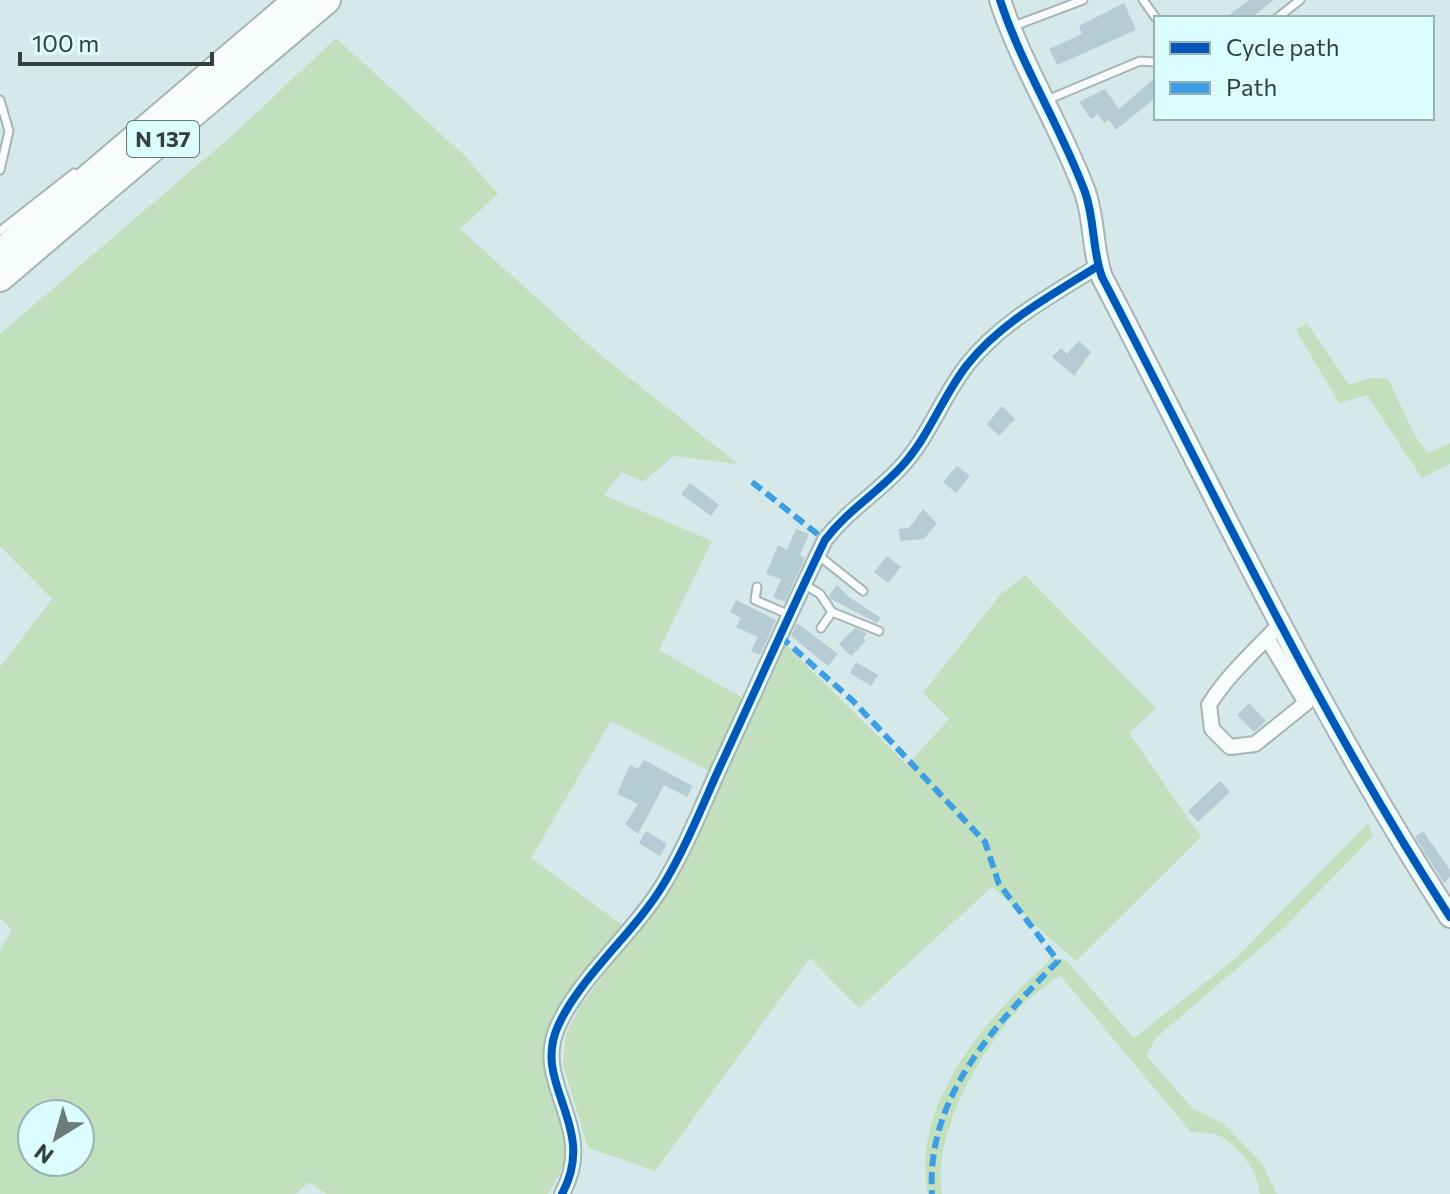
<svg xmlns="http://www.w3.org/2000/svg" width="1450" height="1194" viewBox="0 0 1450 1194" font-family="Commissioner,sans-serif">
<rect width="100%" height="100%" fill="#d6e9ea"/>
<g fill="#c2dfbe" fill-rule="evenodd">
<path d="M336,38l129,118 33,38 -38,35 138,124 140,111 -64,-8 -31,26 -21,-10 -18,23 108,46 -53,109 87,50 -35,72 -100,-51 -80,137 94,69c-23,27 -64,65 -75,97 -17,48 14,75 17,119 1,19 -10,36 -19,51h-221l-18,-12 -13,12h-296v-244l12,-20 -12,-12v-251l52,-68 -52,-53v-212l235,-201zM32,1114h48v48h-48z"/>
<polygon points="1307,323 1349,385 1369,378 1388,379 1415,436 1428,453 1450,443 1450,464 1422,478 1367,395 1339,403 1296,330"/>
<polygon points="1025,575 1156,708 1129,733 1201,837 1076,961 992,887 859,1008 810,958 655,1171 588,1148 563,1065 566,1034 581,1005 679,874 786,645 907,765 949,719 923,693 1000,595"/>
<path d="M1368,823l5,13 -89,92 -127,109 -11,18 46,53 32,16 38,39 15,31h-17c-1,-21 -20,-46 -38,-57 -7,-5 -22,-4 -31,-5l-131,-157c-14,11 -31,22 -43,36 -39,44 -85,123 -75,183h-14c-16,-76 39,-151 89,-202 11,-12 24,-22 35,-35l15,4 67,77 101,-79z"/>
</g>
<g fill="#b6ccd5">
<polygon points="1249,0 1274,0 1251,18 1225,18"/>
<polygon points="1124,3 1136,30 1057,65 1049,49 1082,34 1079,26"/>
<polygon points="1156,77 1156,97 1116,130 1109,120 1104,123 1098,114 1091,119 1079,102 1105,89 1119,109"/>
<polygon points="1079,341 1091,352 1074,376 1052,357 1061,348 1067,354"/>
<polygon points="1002,406 1015,419 999,436 987,424"/>
<polygon points="957,466 970,476 956,493 943,482"/>
<polygon points="690,483 719,505 711,516 681,494"/>
<polygon points="923,509 937,523 924,539 900,541 899,529 909,528"/>
<polygon points="796,529 809,534 800,555 805,558 785,602 773,597 781,579 766,574 778,545 787,550"/>
<polygon points="887,556 901,567 888,583 874,572"/>
<polygon points="837,585 849,597 881,618 877,623 831,599 829,596"/>
<polygon points="736,600 776,620 760,655 751,651 758,637 736,627 741,618 730,612"/>
<polygon points="797,623 838,654 828,666 791,636"/>
<polygon points="855,628 867,633 863,638 866,641 851,656 839,644"/>
<polygon points="856,662 878,675 871,686 850,673"/>
<polygon points="1249,703 1266,721 1254,732 1237,715"/>
<polygon points="644,760 693,786 687,797 664,785 638,834 625,824 638,804 617,794 630,765 638,769"/>
<polygon points="1220,781 1230,792 1198,822 1188,811"/>
<polygon points="646,831 667,844 660,856 639,843"/>
<polygon points="1423,831 1450,870 1450,877 1444,883 1415,837"/>
</g>
<g fill="none" stroke-linecap="round" stroke-linejoin="round">
<g stroke="#a6b4b5" stroke-width="11">
<g id="lane">
<polyline points="1143,0 1156,18"/>
<polyline points="1277,18 1300,0"/>
<polyline points="1014,26 1083,0"/>
<polyline points="0,100 9,131 0,170"/>
<polyline points="1047,100 1140,61 1154,62"/>
<polyline points="0,231 74,173"/>
<polyline points="818,555 863,591"/>
<polyline points="805,585 820,594 832,612 879,631"/>
<polyline points="757,587 755,600 790,615"/>
<polyline points="821,628 832,612"/>
</g>
</g>
<g stroke="#a6b4b5" stroke-width="18">
<g id="street">
<path d="M1267,638l39,65 -51,41 -25,3 -18,-18 -3,-24c18,-30 49,-57 73,-83"/>
<path d="M562,1194c37,-68 -31,-109 -4,-168 22,-49 76,-93 105,-141 22,-36 38,-76 55,-114 36,-77 70,-155 107,-231 22,-29 51,-46 75,-72 28,-29 42,-71 67,-103 34,-43 85,-70 131,-99"/>
</g>
</g>
<g stroke="#a6b4b5" stroke-width="24">
<path id="secondary" d="M1000,0c22,67 61,127 85,192 10,28 7,58 17,85 112,215 216,437 348,640"/>
</g>
<g stroke="#a6b4b5" stroke-width="30">
<g id="highway">
<polyline points="0,253 297,0"/>
<polyline points="0,278 327,0"/>
</g>
</g>
<use href="#lane" stroke="#f9fcfc" stroke-width="7"/>
<use href="#street" stroke="#f9fcfc" stroke-width="14"/>
<use href="#secondary" stroke="#f9fcfc" stroke-width="20"/>
<use href="#highway" stroke="#f9fcfc" stroke-width="26"/>
<g stroke="#3e9ee3" stroke-width="6" stroke-dasharray="12 6" stroke-linecap="butt">
<polyline points="752,482 825,540"/>
<path d="M780,636l73,65 132,141 14,42 59,77c-64,65 -132,136 -126,233"/>
</g>
<g stroke="#dcfdff" stroke-width="13">
<g id="cycleway">
<path d="M1000,0c22,67 61,127 85,192 10,28 7,58 17,85 112,215 216,437 348,640"/>
<path d="M562,1194c37,-68 -31,-109 -4,-168 22,-49 76,-93 105,-141 22,-36 38,-76 55,-114 36,-77 70,-155 107,-231 22,-29 51,-46 75,-72 28,-29 42,-71 67,-103 34,-43 85,-70 131,-99"/>
</g>
</g>
<use href="#cycleway" stroke="#0057b8" stroke-width="8"/>
</g>
<g text-anchor="middle" stroke-width="6" stroke-linejoin="round" paint-order="stroke">
<rect fill="#dcfdff" stroke="#65797a" stroke-width="2" x="127" y="121" width="72" height="36" rx="6"/>
<g font-size="22" font-weight="bold" fill="#324041">
<text x="163" y="147">N 137</text>
</g>
</g>
<rect x="1154" y="16" width="280" height="104" fill="#dcfdff" stroke="#98b1b3" stroke-width="2"/>
<rect x="1170" y="42" width="40" height="12" fill="#0057b8" stroke="#98b1b3" stroke-width="2"/>
<text x="1226" y="56" font-size="24" fill="#324041">Cycle path</text>
<rect x="1170" y="82" width="40" height="12" fill="#3e9ee3" stroke="#98b1b3" stroke-width="2"/>
<text x="1226" y="96" font-size="24" fill="#324041">Path</text>
<g transform="translate(56 1138) rotate(217)"><circle r="38" fill="#dcfdff" stroke="#98b1b3" stroke-width="2"/>
<path d="M0-6L14 30L0 20L-14 30Z" fill="#6b7b7c"/>
<text y="-12" font-size="22" font-weight="bold" text-anchor="middle" fill="#324041">N</text>
</g>
<path d="M20 52v12h192v-12" fill="none" stroke="#324041" stroke-width="4"/>
<text x="32" y="52" font-size="24" fill="#324041" stroke="#dcfdff" stroke-width="6" paint-order="stroke">100 m</text>
</svg>
